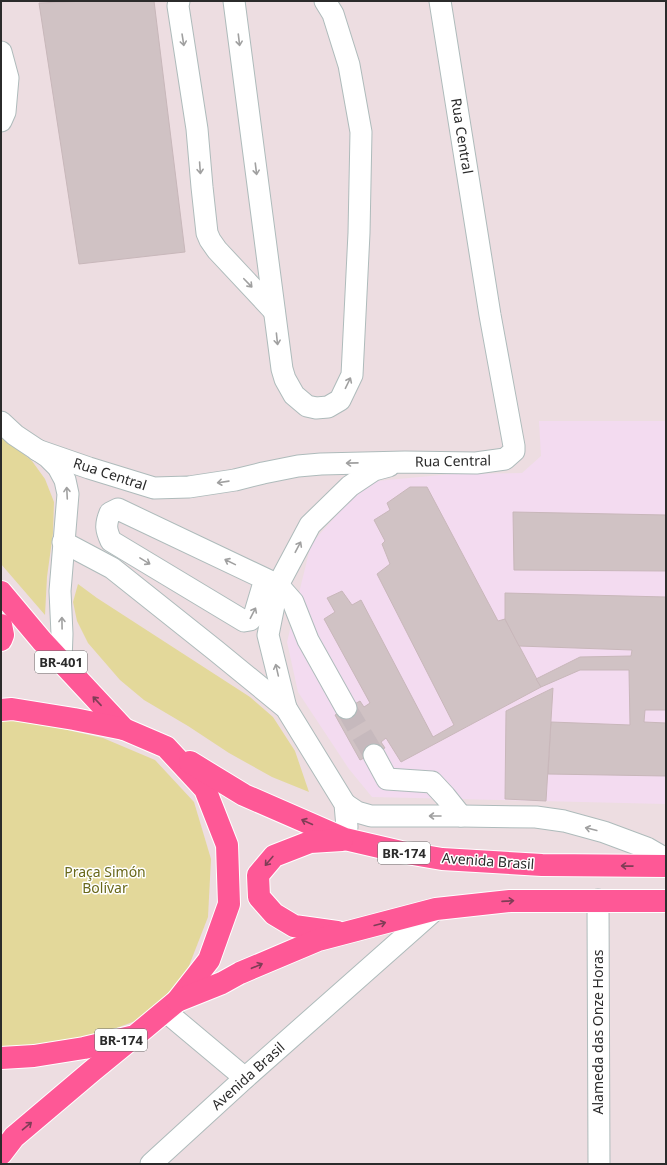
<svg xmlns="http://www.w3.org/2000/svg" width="667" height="1165" viewBox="0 0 667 1165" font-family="'Noto Sans',sans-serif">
<rect width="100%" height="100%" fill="#eddde1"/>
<polygon fill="#f3dbf0" points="539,421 666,421 666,804 372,797 349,769 298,692 287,642 311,544 366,482 452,474 522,473 541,456"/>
<g fill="#e3d89a">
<polygon points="1,435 32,461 45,479 54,502 53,533 47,577 45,615 1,564"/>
<polygon points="78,584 97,598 250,697 273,717 295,751 309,792 272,777 229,753 188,726 144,700 120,680 88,643 77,621 73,602"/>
<polygon points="1,720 32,722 103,738 155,760 194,802 211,859 208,917 187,971 149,1016 92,1037 40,1047 1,1049"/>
</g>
<g fill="#d0c2c4" stroke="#c8b7ba">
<polygon points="87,1 154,1 185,252 79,264 39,3"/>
<polygon points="410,487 427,487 498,621 505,619 541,687 401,762 386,738 381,742 385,748 360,760 335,715 360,701 364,707 370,703 324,619 335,612 327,598 342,591 352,605 361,600 433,737 454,725 377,574 390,564 382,544 385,541 374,520 390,510 387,503"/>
<polygon points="513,512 666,515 666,571 514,570"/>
<polygon points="505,593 666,597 666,710 645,710 644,722 666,723 666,776 548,774 551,722 630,725 629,670 580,670 541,687 536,679 580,657 631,656 632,650 519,646 505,619"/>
<polygon points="553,688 546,801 505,799 506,711"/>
</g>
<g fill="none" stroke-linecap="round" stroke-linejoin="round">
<polyline stroke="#c6b9bd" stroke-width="21" stroke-dasharray="21 10" stroke-linecap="butt" points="346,708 374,755"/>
<g stroke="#aebbbb" stroke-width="23">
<g id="minor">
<polyline points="179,1 178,6 197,129 202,187 207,233 210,240 217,250 274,311"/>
<polyline points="234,1 282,369 285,379 294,395 307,406 316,408 328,407 340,400 352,375 359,233 361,132 349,65 333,14 325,1"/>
<polyline points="1,52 8,78 5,112 1,121"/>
<polyline points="1,422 15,435 48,457 58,467 65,480 68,494 60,591 62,634 61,662"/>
<polyline points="37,450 89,468 154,488 189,487 235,480 263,473 298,466 321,464 405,462 476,463 505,459 514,451 514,446 490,315 440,1"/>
<polyline points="63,542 112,568 215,650 286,708 345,804 347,827 345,839"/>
<path d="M265,579l-11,37 -4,4 -6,1 -133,-80c-5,-11 -6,-16 -1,-28l8,-4 160,76 15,17 15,38 38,68"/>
<polyline points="286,708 268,635 278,585 310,525 350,486 374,470 389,466"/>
<polyline points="374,755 387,779 432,782 445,796 461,816"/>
<polyline points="345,804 357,812 371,816 461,816 536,817 564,821 604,832 647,848 666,859"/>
<polyline points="598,900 599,1164"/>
<polyline points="165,1011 245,1078"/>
<polyline points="151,1164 245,1078 436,909"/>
</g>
</g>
<g stroke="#fff" stroke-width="24">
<g id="highway">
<polyline points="1,592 42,641 124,729"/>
<polyline points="1,625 3,635 1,640"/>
<polyline points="1,710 12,709 74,719 124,729 166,747 205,789 227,845 229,904 209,960 177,1001 135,1036 84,1048 34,1056 1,1058"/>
<polyline points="190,762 244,795 345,839 401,852 442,859 542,865 666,866"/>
<polyline points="337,932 294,926 274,914 259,897 258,875 274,856 310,842 342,840"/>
<polyline points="177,1001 222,983 240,973 318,940 436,909 510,901 666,901"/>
<polyline points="1,1154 14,1137 92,1071 130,1040"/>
</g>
</g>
<use href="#minor" stroke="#fff" stroke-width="21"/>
<use href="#highway" stroke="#fe5896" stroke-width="22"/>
</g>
<defs><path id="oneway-shaft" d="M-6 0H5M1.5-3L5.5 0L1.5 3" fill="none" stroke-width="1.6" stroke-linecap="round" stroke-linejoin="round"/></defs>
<g stroke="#a0a0a0">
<use href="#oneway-shaft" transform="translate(183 40) rotate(81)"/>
<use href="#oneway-shaft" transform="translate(239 40) rotate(83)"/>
<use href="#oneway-shaft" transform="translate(200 168) rotate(86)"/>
<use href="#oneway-shaft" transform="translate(256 169) rotate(83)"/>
<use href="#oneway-shaft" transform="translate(248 283) rotate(46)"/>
<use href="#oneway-shaft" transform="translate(277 339) rotate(84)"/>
<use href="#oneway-shaft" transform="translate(348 383) rotate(-64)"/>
<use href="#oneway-shaft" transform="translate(352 463) rotate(179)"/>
<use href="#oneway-shaft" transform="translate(223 482) rotate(172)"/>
<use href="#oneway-shaft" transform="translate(67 493) rotate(-93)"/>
<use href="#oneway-shaft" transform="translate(298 547) rotate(-62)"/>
<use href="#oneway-shaft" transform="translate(145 561) rotate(31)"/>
<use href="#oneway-shaft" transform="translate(230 562) rotate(-154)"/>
<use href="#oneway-shaft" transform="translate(253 613) rotate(-63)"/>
<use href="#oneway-shaft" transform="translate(62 623) rotate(-91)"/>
<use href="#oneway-shaft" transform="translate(277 670) rotate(-103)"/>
<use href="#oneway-shaft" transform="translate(435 816) rotate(180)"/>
<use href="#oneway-shaft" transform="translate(591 829) rotate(-166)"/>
</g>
<g stroke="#7f3d56">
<use href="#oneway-shaft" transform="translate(97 701) rotate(-133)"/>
<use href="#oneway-shaft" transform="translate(307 822) rotate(-156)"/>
<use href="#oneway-shaft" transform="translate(269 861) rotate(130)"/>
<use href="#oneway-shaft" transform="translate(627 866) rotate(-179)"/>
<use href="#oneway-shaft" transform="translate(508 901) rotate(-4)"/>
<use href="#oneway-shaft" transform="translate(380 924) rotate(-15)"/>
<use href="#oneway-shaft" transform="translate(257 966) rotate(-23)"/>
<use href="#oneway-shaft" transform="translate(27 1126) rotate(-40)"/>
</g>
<g text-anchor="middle" stroke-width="3" stroke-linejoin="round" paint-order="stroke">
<g fill="#fff" stroke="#6b6b6b" stroke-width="1">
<rect x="35" y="651" width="52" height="22" rx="3"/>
<rect x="378" y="842" width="52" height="22" rx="3"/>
<rect x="95" y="1029" width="52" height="22" rx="3"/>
</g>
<g font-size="13" font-weight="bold" fill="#2b2b2b">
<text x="61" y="667">BR-401</text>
<text x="404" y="858">BR-174</text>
<text x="121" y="1045">BR-174</text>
</g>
<g font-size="14" fill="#2b2b2b" stroke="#fff">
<text transform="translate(462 136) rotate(81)" y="5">Rua Central</text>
<text transform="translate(453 461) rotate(-1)" y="5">Rua Central</text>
<text transform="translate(110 474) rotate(18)" y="5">Rua Central</text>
<text transform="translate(488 861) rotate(4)" y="5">Avenida Brasil</text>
<text transform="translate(598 1032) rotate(-90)" y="5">Alameda das Onze Horas</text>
<text transform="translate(248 1076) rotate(-42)" y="5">Avenida Brasil</text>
</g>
<g font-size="14" fill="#69681a" stroke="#fff">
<text x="105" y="877">Praça Simón<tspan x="105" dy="16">Bolívar</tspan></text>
</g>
</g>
<rect width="667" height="1165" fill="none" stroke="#2b2b2b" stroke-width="4"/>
</svg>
